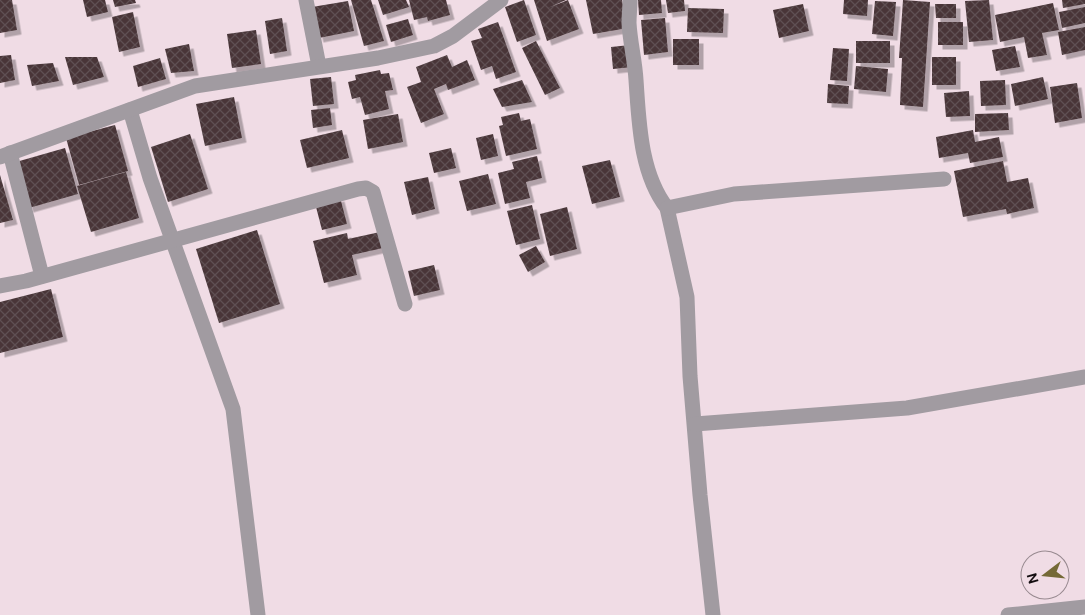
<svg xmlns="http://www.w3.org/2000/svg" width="1085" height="615" viewBox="0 0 1085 615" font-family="'DM Sans',sans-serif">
<defs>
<pattern id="building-cross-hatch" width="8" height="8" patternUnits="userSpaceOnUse" patternTransform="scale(1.25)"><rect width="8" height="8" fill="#483639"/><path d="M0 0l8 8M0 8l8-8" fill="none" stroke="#5e5052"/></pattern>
<filter id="shadow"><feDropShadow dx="4.5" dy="4.5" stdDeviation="0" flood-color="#0004"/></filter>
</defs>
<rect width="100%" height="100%" fill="#f0dce5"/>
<g fill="url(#building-cross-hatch)" filter="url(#shadow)">
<polygon points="0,0 12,0 17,30 0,33"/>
<polygon points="83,0 105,0 108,12 87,17"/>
<polygon points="113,0 135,0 136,3 115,7"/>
<polygon points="351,0 371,0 384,41 364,46"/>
<polygon points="378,0 406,0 409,7 383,15"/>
<polygon points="409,0 446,0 450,15 428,21 427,17 414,20"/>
<polygon points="524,0 536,35 517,42 505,7"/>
<polygon points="534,0 566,0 548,8 568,0 579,29 547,41"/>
<polygon points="586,0 622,0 628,28 593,34"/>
<polygon points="638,0 661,0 662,13 639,15"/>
<polygon points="666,0 684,0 685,11 668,13"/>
<polygon points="844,0 868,0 867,16 843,14"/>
<polygon points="903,0 930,2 923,107 900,105 902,58 899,58"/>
<polygon points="989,0 993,40 969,42 965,1"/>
<polygon points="1062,0 1085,0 1085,4 1063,8"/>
<polygon points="348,1 354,31 319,38 312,7"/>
<polygon points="875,1 896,2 893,36 872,34"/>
<polygon points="1053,3 1059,30 1042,33 1047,55 1028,58 1024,37 1000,42 995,15"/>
<polygon points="803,4 809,31 779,38 773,10"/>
<polygon points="935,4 956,4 956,18 936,18"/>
<polygon points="1085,7 1085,23 1062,28 1059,12"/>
<polygon points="688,8 724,9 723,33 687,32"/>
<polygon points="133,12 140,47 119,52 112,17"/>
<polygon points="282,18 287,51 270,54 265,21"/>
<polygon points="665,18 668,52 644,55 641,20"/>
<polygon points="408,19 413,35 391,42 386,25"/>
<polygon points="498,22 516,72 496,79 492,66 481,70 471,41 482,38 478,29"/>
<rect x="938" y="22" width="25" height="23"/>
<polygon points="1085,27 1085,50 1062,55 1058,32"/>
<polygon points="256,30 261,64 232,68 227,34"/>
<rect x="673" y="39" width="26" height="26"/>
<polygon points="536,41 560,88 545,95 522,48"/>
<rect x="856" y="41" width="34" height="22"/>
<polygon points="189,44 194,71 171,73 165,49"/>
<polygon points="630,45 632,67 613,69 611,47"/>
<polygon points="1015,46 1020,67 996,71 992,50"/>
<polygon points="833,48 849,49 847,81 830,80"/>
<polygon points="11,55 15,80 0,83 0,56"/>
<polygon points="447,55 452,67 467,60 475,80 448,90 446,84 434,89 444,114 421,123 407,87 421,82 416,67"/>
<polygon points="65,57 97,57 104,77 73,85"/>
<rect x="932" y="57" width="24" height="28"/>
<polygon points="160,58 166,79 138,87 133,66"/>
<polygon points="53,63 59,81 32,86 27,65"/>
<polygon points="856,66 888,69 886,92 854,89"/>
<polygon points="380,70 381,74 389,73 393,90 385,91 389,109 365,115 360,97 352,99 348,82 356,80 355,75"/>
<polygon points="331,77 334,104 313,106 310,79"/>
<polygon points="1043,77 1048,99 1015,106 1011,84"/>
<polygon points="522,80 532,102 502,107 493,89"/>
<polygon points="1005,80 1006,105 981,106 980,81"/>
<polygon points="1077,83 1082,118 1055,123 1050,87"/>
<polygon points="828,84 849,86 848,104 827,103"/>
<polygon points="969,91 970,116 946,117 944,93"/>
<polygon points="234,97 242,138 205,146 196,104"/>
<polygon points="330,108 332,125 313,128 311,110"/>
<polygon points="519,113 521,121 530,119 537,149 506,156 499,126 503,125 501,117"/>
<polygon points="1008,113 1009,130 975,132 975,114"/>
<polygon points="398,114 403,142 368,149 363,120"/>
<polygon points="115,125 128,171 79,185 66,138"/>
<polygon points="342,130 349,158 307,168 300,140"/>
<polygon points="973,130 975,142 999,137 1003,157 970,163 968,153 939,158 936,137"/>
<polygon points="190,134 208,189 168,202 151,147"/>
<polygon points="493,134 498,156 481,160 476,138"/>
<polygon points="65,148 78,194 29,208 16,162"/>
<polygon points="451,148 456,168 434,173 429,153"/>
<polygon points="537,156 542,178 526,182 530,198 505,204 498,173 514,169 512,162"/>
<polygon points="610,160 620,197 592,204 582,166"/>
<polygon points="1003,161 1007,182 1028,178 1034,208 1007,214 1006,209 963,217 954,171"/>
<polygon points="126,172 139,218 91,232 77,186"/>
<polygon points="488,174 496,204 467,211 459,181"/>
<polygon points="0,175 13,220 0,223"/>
<polygon points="428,177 435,209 412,215 404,182"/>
<polygon points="340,197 347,224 322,230 315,203"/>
<polygon points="532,205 540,239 516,245 507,211"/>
<polygon points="567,207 577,249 550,256 540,214"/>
<polygon points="257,230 280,304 219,323 196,249"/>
<polygon points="380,232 383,248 352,255 357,275 324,283 313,241 347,233 348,239"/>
<polygon points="536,246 545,262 528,272 519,255"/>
<polygon points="434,265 440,290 414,296 408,271"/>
<polygon points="51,289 63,337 0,353 0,302"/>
</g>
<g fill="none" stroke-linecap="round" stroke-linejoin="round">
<g stroke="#a19ba1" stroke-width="15">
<polyline points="306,0 319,66"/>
<path d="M630,0c0,8 -1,15 -1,23 1,19 6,38 7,57 3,42 4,93 31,128l20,89 3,79 10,119 13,120"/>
<polyline points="130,110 150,178 233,409 258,615"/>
<polyline points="10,153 42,276"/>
<polyline points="0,157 195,86 378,58 434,46 453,36 501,0"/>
<polyline points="667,208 734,194 944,179"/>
<polyline points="0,286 26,281 358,189 366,188 373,192 405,304"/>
<polyline points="695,424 907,408 1085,377"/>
<polyline points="1008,615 1085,607"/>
</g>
</g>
<g transform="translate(1045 575) rotate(254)"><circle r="24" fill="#f0dce5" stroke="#988a90"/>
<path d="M0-4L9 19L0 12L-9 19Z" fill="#746936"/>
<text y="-8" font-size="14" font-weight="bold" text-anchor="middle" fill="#140e11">N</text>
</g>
</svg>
